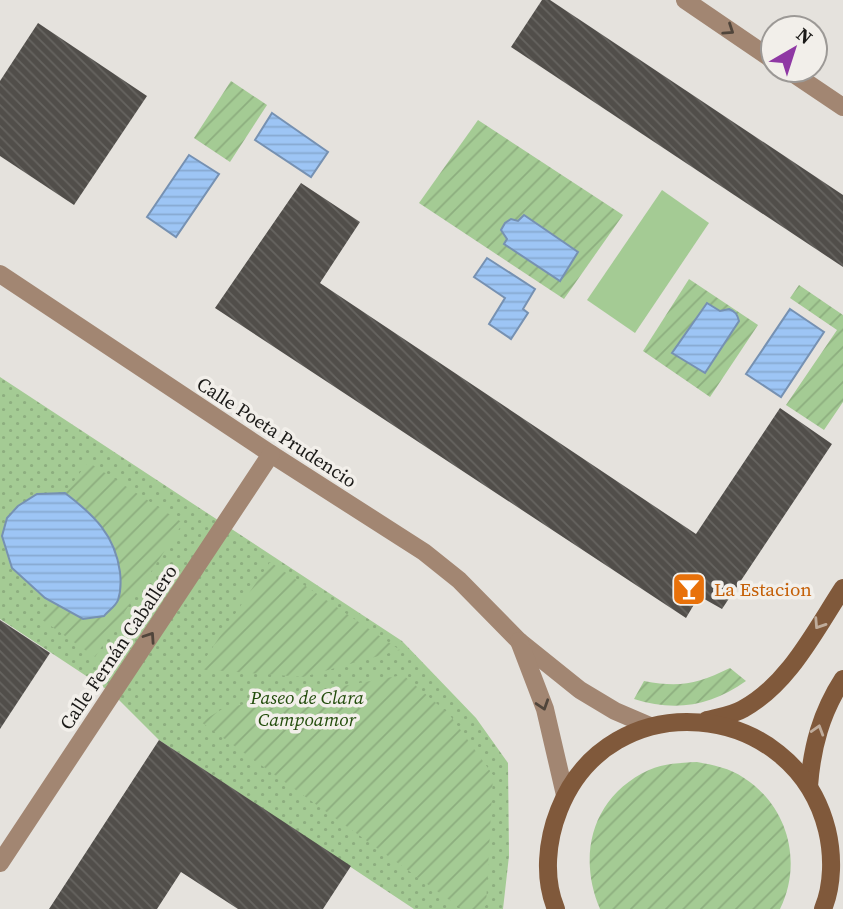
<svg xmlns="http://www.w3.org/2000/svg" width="843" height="909" viewBox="0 0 843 909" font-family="'Source Serif 4',serif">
<defs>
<pattern id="grass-dots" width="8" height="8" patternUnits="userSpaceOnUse" patternTransform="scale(1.75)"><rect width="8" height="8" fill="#a4cb94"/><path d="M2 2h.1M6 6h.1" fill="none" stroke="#8dae7f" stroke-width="1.8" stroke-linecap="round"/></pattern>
<pattern id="garden-furrows" width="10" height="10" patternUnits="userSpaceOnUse" patternTransform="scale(1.75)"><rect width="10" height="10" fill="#a4cb94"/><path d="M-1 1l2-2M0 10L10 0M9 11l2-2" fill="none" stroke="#8dae7f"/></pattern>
<pattern id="water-rules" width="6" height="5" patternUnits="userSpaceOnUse" patternTransform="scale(1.75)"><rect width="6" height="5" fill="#9dc5f5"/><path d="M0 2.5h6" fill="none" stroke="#87a9d1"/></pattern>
<pattern id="building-back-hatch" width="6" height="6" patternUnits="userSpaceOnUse" patternTransform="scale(1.75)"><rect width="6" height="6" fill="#514e4a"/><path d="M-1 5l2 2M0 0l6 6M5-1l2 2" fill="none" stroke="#666460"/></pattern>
</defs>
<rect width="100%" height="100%" fill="#e5e2dd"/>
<polygon fill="url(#grass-dots)" points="0,377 402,641 476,718 508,763 509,856 503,909 414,909 159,740 112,693 0,619"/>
<g fill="url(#garden-furrows)">
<polygon points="231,81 267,105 230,162 194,138"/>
<polygon points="478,120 623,215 564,299 419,203"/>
<polygon points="689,279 758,325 710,397 643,351"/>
<polygon points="799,285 843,315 843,402 824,430 786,405 837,330 790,298"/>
<path d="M88,462l95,61 -88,134 -54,-38 14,-16 28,16 31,-72c-10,-24 -28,-38 -49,-54z"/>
<polygon points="270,562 400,650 303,677 198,669"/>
<path d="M730,668l16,13c-35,25 -71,31 -112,18l10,-18c36,7 53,3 86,-13z"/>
<polygon points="403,675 449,714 493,775 486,905 483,909 462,909 201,722 224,708"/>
<path d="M697,762c16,3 33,6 47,16 44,28 59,85 36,131h-180c-23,-54 -8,-113 49,-139 15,-7 32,-7 48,-8z"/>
</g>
<polygon fill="#a4cb94" points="662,190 709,223 635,333 587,300"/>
<g fill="url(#water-rules)" stroke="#7691b2" stroke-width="2">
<polygon points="272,113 328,152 311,177 255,140"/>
<polygon points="189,155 219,174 176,237 147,217"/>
<polygon points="524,215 578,252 560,281 504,244 507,239 501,230 505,223 511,219 518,221"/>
<polygon points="487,258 535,289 523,309 528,313 511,339 489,324 505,298 474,277"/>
<path d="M707,303l13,8 9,-2c7,3 8,5 10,12l-34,52 -33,-20z"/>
<polygon points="790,309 824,332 781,397 746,374"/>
<path d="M65,493c29,22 50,42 55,79 1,9 1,19 -2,28 -2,6 -10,11 -14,16l-21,3 -38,-21 -33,-30 -10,-32 5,-18 11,-12 19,-12z"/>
</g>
<g fill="url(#building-back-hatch)">
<polygon points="542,0 550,0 843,195 843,267 511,47"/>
<polygon points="38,23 147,96 74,205 0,156 0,81"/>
<polygon points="301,183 360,222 320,283 696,534 780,408 832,444 722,609 699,596 686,618 215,308"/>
<polygon points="0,620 50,653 0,729"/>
<polygon points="159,740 351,866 323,909 238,909 181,872 157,909 49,909"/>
</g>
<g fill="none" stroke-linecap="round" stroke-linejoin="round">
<g stroke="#a28672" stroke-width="18">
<polyline points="685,0 773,60"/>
<polyline points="788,70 843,107"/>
<polyline points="0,274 271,454 424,552 459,580 519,641 580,690 615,711 650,726"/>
<polyline points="519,641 545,709 565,795"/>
<polyline points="0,863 271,454"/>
</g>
<g stroke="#80593b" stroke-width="18">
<path d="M707,720c11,-3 26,-5 36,-11 46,-25 73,-80 100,-121"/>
<path d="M809,786c3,-39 12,-73 34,-107"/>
<path d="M556,909c-13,-31 -9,-69 3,-99 50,-128 235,-112 268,20 6,25 6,55 -4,79"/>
</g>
</g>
<defs><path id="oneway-chevron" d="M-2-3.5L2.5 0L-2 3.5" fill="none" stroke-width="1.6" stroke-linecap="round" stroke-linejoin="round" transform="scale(1.75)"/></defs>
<g stroke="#50453b">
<use href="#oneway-chevron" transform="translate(729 30) rotate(34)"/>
<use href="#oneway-chevron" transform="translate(150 637) rotate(-56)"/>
<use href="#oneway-chevron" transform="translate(543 705) rotate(72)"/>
</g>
<g stroke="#bfac9b">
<use href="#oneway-chevron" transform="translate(819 624) rotate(123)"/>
<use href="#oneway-chevron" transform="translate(818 730) rotate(-73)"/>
</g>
<defs>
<g id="bar-square" transform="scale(1.75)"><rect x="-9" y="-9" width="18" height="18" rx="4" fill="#e8710a" stroke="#f2efea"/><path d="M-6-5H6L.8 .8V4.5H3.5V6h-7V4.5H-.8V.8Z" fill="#fff"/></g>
</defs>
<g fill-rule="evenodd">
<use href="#bar-square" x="689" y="589"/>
</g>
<g text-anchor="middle" stroke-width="7" stroke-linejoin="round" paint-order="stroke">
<g font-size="19" fill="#1a1917" stroke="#f2efea">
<text transform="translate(277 432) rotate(33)" y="7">Calle Poeta Prudencio</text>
<text transform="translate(118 647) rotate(-56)" y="7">Calle Fernán Caballero</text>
</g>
<g font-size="19" fill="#c56008" stroke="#f2efea" text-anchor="start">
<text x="714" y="596">La Estacion</text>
</g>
<g font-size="19" font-style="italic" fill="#224c0b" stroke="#f2efea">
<text x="307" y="704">Paseo de Clara<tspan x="307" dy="22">Campoamor</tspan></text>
</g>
</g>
<g transform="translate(794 49) rotate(39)"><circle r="33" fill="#f2efea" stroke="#9c9996" stroke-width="2"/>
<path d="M0-5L12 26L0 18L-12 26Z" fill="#8f38a4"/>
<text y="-10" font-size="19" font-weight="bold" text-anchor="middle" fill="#1a1917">N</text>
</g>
</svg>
